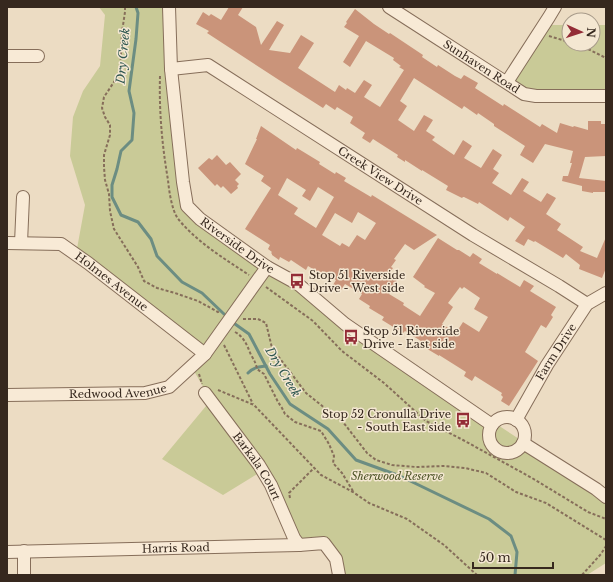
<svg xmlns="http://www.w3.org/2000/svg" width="613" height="582" viewBox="0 0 613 582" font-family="'Libre Baskerville',serif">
<rect width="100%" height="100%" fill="#ecdcc3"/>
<g fill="#c9ca97">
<polygon points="99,7 170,7 187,206 376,345 583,481 606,497 606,563 587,575 339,575 324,543 294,538 262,471 223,495 162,459 211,400 191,366 204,354 76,254 85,205 70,156 73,117 83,91 100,66 105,15"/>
<polygon points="549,25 569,25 569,44 593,44 593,25 606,25 606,90 539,93 526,89 515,80"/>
</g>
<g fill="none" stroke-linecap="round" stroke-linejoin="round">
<g stroke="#6c8d82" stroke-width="3">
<polyline points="136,7 138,13 136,39 129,91 134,113 132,140 121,151 117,169 112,185 112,197 121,215 138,222 151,239 157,256 182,282 202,293 224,314"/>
<polyline points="235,324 249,334 270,374 290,404 328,429 356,460 400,476 489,519 511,536 517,552 515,575"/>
<path d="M248,373c6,-6 11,-6 18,-7"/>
</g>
</g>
<g fill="#ca947a" fill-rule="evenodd">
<polygon points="229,7 243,7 238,15 256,27 261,45 277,21 284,25 269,50 290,53 301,35 314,43 298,68 335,92 339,85 346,90 347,88 355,93 364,80 372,85 364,97 380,107 404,70 399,67 401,66 393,60 394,58 366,41 350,67 343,62 359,36 344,27 347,23 346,22 355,9 374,24 389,34 390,33 423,55 422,57 437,67 438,65 455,76 461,79 464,75 478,83 475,88 503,106 504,104 540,127 542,124 557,133 560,123 573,127 574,126 588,130 588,121 601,121 601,124 606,124 606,156 585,157 579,178 606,181 606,192 593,192 593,193 582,191 582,186 562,181 563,176 568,176 572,163 570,163 573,151 545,144 533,163 520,155 525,146 494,126 494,124 478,113 477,115 464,106 462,109 414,78 400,101 407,106 398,120 414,131 424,115 433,120 426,131 435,137 432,140 454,155 463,140 472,146 464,158 481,168 493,149 502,155 493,169 499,173 492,183 511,195 522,178 529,182 523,191 541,202 547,193 556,198 546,214 561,224 557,230 583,247 580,251 597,258 606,237 606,268 602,278 579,269 580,265 566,254 563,258 535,241 534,242 528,239 524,246 515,241 525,227 510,217 508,221 479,202 478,204 464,197 463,197 462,198 446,190 448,186 422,170 422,171 405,160 405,162 397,157 398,155 373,139 370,143 362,138 365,133 350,123 353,117 337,107 335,110 326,104 323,108 279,80 207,33 209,31 196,24 203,12 209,16 211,14 221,20"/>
<path d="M261,126l35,24 1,-2 23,14 -1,2 16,10 1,-2 10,6 -2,3 27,16 1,-2 65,40 -23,15 -9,-6 -11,15 2,1 -5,7 2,1 -5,7 9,6 -8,13 15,9 -1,2 17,11 15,-23 -11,-6 1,-1 -12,-9 25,-39 19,12h2l11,7 3,-4 9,6 -3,4 18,11v-1l23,14 4,-7 10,6 -4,5 26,16 -5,8 2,2 -7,11 -5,-3 -16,27 13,9 -29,45 -8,-5 2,-4 -2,-2 1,-2 -27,-17 -3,5 -8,-5 2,-4 -27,-17v1l-20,-12 2,-3 -16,-10 -2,2 -21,-13 2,-3 -15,-9 1,-2 -11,-7 3,-5 -17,-10 -4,6 -8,-5 3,-5 -14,-9 -1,3 -13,-8 -2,4 -15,-10 -2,2 -9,-5 -1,3 -7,-5v-1l-1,-1 1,-1 -4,-3 2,-4 -25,-16 26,-41 -10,-7 3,-5 -19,-12 12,-25h-1zM287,178l19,12 -4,6 8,5 8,-14 16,10 -18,31 -22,-14 4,-6 -20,-13zM358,212l18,11 -11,17 -8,-5 -8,12 -7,-4 -2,3 -18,-11 13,-22 17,10zM460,287l2,2 2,-2 16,11 -6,11 14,8 -9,15 -16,-10 -7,11 -14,-9 11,-17 -5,-4z"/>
<polygon points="217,155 226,165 230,162 241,174 235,180 239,184 237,186 238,188 231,194 223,186 221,188 217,184 215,186 198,168 209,158 212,160"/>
</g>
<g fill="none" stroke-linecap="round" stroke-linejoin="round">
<g stroke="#866e5a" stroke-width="14">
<g id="minor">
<path id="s1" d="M169,7l2,62 12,113 4,24 13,13 67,48 31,17 47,40 147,101"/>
<path id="s2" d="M389,7l135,87 12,2h70"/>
<polyline points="7,56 38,56"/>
<path id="s3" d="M171,69l37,-4 265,170 86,51 28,18"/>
<polyline points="507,82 549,17 555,7"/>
<path id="s4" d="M7,243l54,1 27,19 117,91"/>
<polyline points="21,243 23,197"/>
<path id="s5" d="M205,393l54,72 12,20 23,53 5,7"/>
<path id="s6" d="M7,395l138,-2 24,-6 36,-33 62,-87"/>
<circle cx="507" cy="435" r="18"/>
<path id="s7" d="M516,420l31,-55 40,-61 19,-11"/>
<polyline points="523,443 596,489 606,497"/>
<polyline points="24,551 24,575"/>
<path id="s8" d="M7,552l292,-7 25,-2 12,16 3,16"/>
</g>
</g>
<g stroke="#866e5a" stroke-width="2" stroke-dasharray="3 2" stroke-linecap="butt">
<polyline points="125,7 125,12 122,32 120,73 104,97 102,108 105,117 110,125 110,135 104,155 104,167 105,180 109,194 110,211 114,229 138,267 144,281 157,288 175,293 198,301 218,312 219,314"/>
<polyline points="549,36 569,42"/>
<polyline points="574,44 584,47 606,58"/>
<path d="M160,76c-1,35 2,69 8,104 1,11 4,32 11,40 19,23 46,39 70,55"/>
<polyline points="266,287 313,321 342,351 384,383 426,421 463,440 532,478 588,512 606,519"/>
<polyline points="243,319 258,319 266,323 272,348 306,393 326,409 343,422 367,453 376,460 392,465 416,467 445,466 465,468 486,473 516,492 546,503 606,540"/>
<path d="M235,332c9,5 12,13 16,23 3,5 5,8 6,14l7,5 14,28 4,6 3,6 10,8 26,9 8,13 5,12 -1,7 9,10 11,18"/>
<polyline points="224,345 253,404"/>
<polyline points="199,374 202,384"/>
<polyline points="218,390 254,405 321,475 353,492 369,503 407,519 444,545 477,575"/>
<polyline points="290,498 289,493 314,468"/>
<polyline points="582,575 601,554 606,546"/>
</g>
<use href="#minor" stroke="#f8ead6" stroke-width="12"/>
</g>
<defs>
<g id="bus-bare" transform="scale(1.2)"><path d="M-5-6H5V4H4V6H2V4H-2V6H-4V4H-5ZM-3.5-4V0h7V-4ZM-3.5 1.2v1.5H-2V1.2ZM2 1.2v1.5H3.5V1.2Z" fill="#932c36" stroke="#f4e7d2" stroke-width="2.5" paint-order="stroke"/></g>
</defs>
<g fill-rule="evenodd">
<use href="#bus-bare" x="297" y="281"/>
<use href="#bus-bare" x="351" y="337"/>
<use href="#bus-bare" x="463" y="420"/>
</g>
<g text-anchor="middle" stroke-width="3" stroke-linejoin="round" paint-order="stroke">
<g font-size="11" fill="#36281e" stroke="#f4e7d2">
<text dy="4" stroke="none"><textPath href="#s2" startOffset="110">Sunhaven Road</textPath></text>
<text dy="4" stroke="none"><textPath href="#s3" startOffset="242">Creek View Drive</textPath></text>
<text dy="4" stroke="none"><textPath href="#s1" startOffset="264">Riverside Drive</textPath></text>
<text dy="4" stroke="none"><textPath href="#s4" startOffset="117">Holmes Avenue</textPath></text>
<text dy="4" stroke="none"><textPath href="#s7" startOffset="79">Farm Drive</textPath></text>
<text dy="4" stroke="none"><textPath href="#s6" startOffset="111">Redwood Avenue</textPath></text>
<text dy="4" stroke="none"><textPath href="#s5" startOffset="90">Barkala Court</textPath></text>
<text dy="4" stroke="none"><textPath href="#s8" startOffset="169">Harris Road</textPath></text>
</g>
<g font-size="11" fill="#36281e" stroke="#f4e7d2" text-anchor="start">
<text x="309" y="279">Stop 51 Riverside<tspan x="309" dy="13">Drive - West side</tspan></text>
<text x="363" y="335">Stop 51 Riverside<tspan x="363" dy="13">Drive - East side</tspan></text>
<text x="451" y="418" text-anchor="end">Stop 52 Cronulla Drive<tspan x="451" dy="13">- South East side</tspan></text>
</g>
<g font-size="11" font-style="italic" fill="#4b5225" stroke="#f4e7d2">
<text x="397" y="480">Sherwood Reserve</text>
</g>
<g font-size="12" font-style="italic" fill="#2e5650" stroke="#f4e7d2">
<text transform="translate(123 56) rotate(-85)" y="4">Dry Creek</text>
<text transform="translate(283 372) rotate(59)" y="4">Dry Creek</text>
</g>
</g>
<rect width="613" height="582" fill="none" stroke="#36281e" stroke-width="16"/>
<g transform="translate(581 32) rotate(93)"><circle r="19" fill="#f4e7d2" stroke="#a89b8a"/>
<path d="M0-3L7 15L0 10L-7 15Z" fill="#932c36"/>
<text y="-6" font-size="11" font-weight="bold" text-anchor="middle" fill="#36281e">N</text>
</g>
<path d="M473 562v6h80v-6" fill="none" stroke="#36281e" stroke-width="2"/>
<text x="479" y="562" font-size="12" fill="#36281e" stroke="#f4e7d2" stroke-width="3" paint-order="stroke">50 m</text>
</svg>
